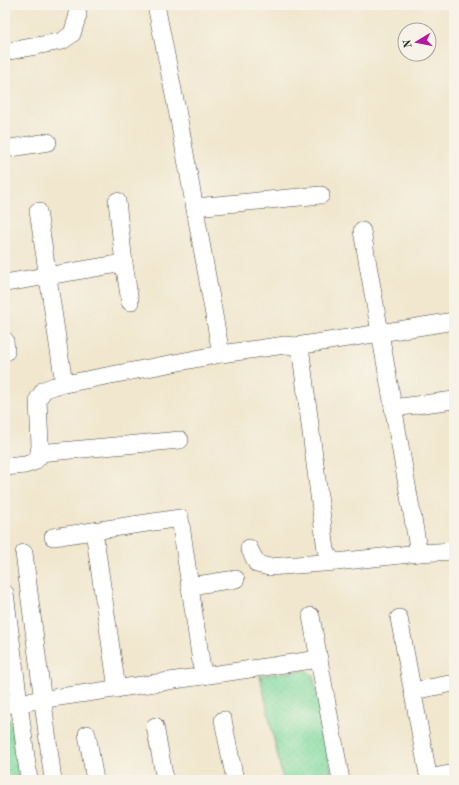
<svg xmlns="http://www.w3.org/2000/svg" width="459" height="785" viewBox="0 0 459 785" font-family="'Old Standard TT',serif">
<defs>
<pattern id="grass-dots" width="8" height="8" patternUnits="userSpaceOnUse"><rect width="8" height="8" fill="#84dda2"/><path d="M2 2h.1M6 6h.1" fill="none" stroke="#72be8c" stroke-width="1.8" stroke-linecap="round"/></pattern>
</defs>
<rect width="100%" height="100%" fill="#f7f3e8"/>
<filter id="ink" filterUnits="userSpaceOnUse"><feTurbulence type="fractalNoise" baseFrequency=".025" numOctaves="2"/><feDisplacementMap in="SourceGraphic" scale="8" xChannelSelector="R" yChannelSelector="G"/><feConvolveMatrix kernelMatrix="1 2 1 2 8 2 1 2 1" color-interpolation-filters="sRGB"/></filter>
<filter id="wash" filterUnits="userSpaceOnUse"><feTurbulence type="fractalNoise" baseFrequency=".012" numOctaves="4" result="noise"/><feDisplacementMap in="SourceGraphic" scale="16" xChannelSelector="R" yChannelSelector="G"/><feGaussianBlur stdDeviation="0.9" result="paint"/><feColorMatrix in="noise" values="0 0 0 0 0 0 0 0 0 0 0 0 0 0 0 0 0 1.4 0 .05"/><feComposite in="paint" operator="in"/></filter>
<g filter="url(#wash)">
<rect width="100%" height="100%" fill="#f1e7ce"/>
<g fill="url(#grass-dots)" stroke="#588466">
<polygon points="305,670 313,675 333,780 283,780 260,676"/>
<polygon points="5,715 11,721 19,780 5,780"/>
</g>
</g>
<g filter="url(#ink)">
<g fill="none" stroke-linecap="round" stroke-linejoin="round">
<g stroke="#494743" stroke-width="18">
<g id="minor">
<polyline points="156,5 179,120 221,354"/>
<polyline points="5,52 62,41 72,34 78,15 76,5"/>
<polyline points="5,149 48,142"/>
<polyline points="117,201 124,263 130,302"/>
<polyline points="195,207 321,195"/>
<polyline points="38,211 64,384"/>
<polyline points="362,231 419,553"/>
<polyline points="5,283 124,263"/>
<polyline points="5,340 6,352"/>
<polyline points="296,346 380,333 454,321"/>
<polyline points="393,408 454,400"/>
<polyline points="39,453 180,440"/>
<path d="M5,467l20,-2 9,-3 4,-4 2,-12 -2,-47 6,-9 10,-4 167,-32 64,-9 11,1 5,8 25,196c2,6 4,9 10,12l83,-9 35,-2"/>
<polyline points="94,531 117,689"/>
<polyline points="53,537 180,518 203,676"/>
<polyline points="249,548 257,564 269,567 336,562"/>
<polyline points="24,553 53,780"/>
<polyline points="190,586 236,579"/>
<polyline points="5,593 29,780"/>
<polyline points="311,616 341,780"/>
<polyline points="399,618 429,780"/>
<polyline points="413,691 449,684"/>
<polyline points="5,705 319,659"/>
<polyline points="223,720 235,780"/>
<polyline points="155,726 165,780"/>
<polyline points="87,734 95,780"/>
<polyline points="429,778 454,773"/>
</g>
</g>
<use href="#minor" stroke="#fff" stroke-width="17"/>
</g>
</g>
<rect width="459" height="785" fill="none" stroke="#f7f3e8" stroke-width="20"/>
<g transform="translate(417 42) rotate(260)"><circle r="19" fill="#f7f3e8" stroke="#a5a39c"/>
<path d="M0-3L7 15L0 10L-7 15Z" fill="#b5179e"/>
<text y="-6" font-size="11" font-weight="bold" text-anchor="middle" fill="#2b2b2b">N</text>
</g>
</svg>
